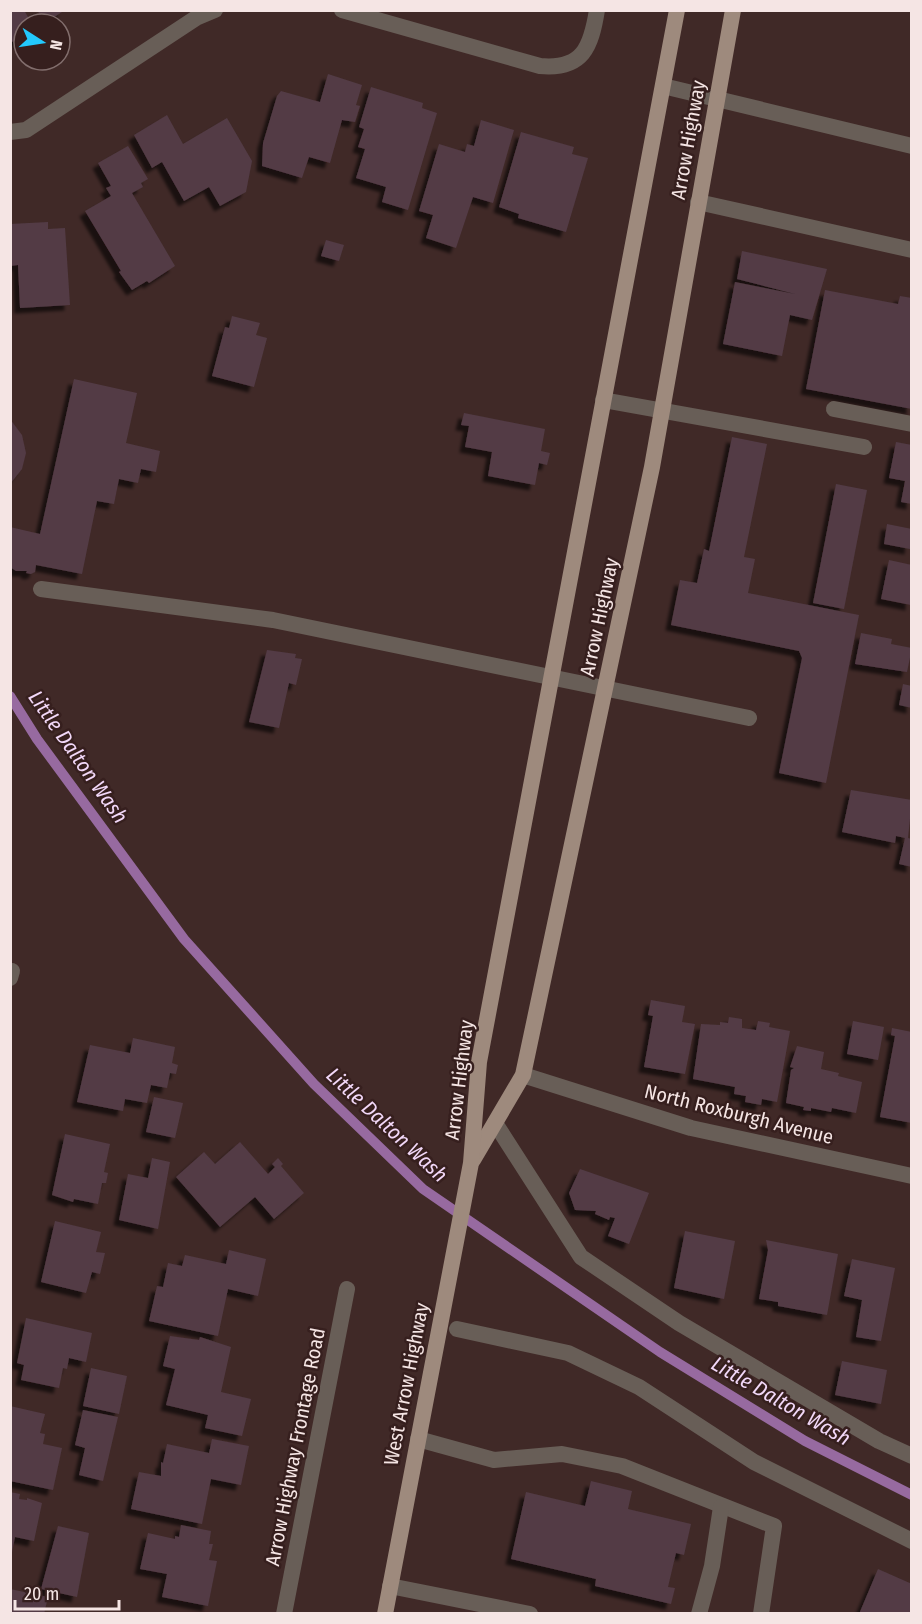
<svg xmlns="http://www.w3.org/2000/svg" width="922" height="1624" viewBox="0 0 922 1624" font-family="'Fira Sans Condensed',sans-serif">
<defs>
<filter id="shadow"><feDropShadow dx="-5.5" dy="5.5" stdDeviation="1.5" flood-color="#0009"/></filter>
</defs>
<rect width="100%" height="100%" fill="#402927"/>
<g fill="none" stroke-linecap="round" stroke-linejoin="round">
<polyline stroke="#976aa0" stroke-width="10" points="10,696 37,739 184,939 314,1084 423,1189 660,1352 805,1441 912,1495"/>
</g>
<g fill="#523b45" filter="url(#shadow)">
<polygon points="10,10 24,10 32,24 24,24 24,40 19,43 17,39 10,43"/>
<polygon points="37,10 65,10 45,23"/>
<polygon points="328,74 362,85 356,105 360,106 355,122 342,120 330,163 309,157 302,178 262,166 263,143 277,96 281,91 320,102"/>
<polygon points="371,87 423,103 422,108 437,113 408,210 382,202 386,187 356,178 365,149 358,147 364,129 359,127"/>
<polygon points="167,115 183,144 227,118 252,161 246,192 220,206 209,187 184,201 162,162 152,168 134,135"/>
<polygon points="481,120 514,130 493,203 473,197 456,248 426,238 433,215 419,211 439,144 465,152 467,144 474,146"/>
<polygon points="521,132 574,147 572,154 588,158 566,232 518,218 519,214 499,207"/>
<polygon points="128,146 148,179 141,183 143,187 132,193 175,266 149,283 147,281 132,290 119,272 121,271 85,211 111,196 106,188 111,186 98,163"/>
<polygon points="48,222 48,229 65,228 70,305 20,308 18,265 10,266 10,224"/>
<polygon points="326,240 344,245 339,261 321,256"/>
<polygon points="742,251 827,269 812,320 790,315 782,356 723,344 735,282 795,294 737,279"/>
<polygon points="825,290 898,304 900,296 912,298 912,409 806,389"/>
<polygon points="232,316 260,323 256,335 267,338 254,387 212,376 225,327 229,328"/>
<polygon points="74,379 137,393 126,443 160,451 156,472 141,469 138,483 119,479 114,504 97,501 82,574 36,565 35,572 31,574 26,573 27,571 16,571 10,567 10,527 40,534"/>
<polygon points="464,413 545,429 541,451 550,453 547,465 539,463 535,485 488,476 492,452 465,447 469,426 461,425"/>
<polygon points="10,419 22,435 26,453 22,469 10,484"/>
<polygon points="732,437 767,444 744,557 755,559 748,593 859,615 826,783 779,773 802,658 799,651 671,625 680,580 697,583 704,549 709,551"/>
<polygon points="896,442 912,445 912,504 901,502 905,481 889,478"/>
<polygon points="836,484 867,490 844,609 813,603"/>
<polygon points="887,524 912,529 910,549 884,544"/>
<polygon points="889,560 912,565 911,605 881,599"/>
<polygon points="861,633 892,639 891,644 912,648 907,672 855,664"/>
<polygon points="267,650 296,654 295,658 302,659 296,685 289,683 279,728 249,722"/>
<polygon points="903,684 912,686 912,708 899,705"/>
<polygon points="851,790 912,800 908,838 912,839 912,867 899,864 905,838 896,836 895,843 842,832"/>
<polygon points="651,1000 685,1006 682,1022 695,1024 685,1074 644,1067 653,1016 648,1015"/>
<polygon points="729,1017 742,1019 742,1028 756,1030 758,1021 770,1023 769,1027 790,1031 777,1102 762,1099 761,1105 745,1102 746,1096 734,1094 735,1087 693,1079 701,1024 720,1025 720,1022 728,1023"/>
<polygon points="853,1021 884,1027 878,1060 847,1054"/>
<polygon points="892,1028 912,1032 912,1123 880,1117 895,1036 891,1035"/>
<polygon points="133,1038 175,1047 172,1063 178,1065 176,1074 170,1073 167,1088 151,1085 147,1103 125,1099 123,1111 77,1102 90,1045 130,1053"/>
<polygon points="797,1046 824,1052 821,1069 839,1073 838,1076 862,1082 856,1113 832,1108 831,1112 811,1108 811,1111 803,1110 804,1107 786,1103 791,1070 794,1068 790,1067"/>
<polygon points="154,1097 183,1103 175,1138 146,1132"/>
<polygon points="65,1134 110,1144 104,1172 108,1173 106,1183 102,1183 98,1204 74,1199 73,1202 52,1195"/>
<polygon points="240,1142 268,1174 275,1167 272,1164 278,1158 283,1164 281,1166 304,1193 274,1219 255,1197 220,1227 176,1177 204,1152 215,1164"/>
<polygon points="152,1158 170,1162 158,1229 119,1220 128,1174 148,1178"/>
<polygon points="580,1169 649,1193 629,1244 608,1236 615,1218 610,1217 609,1220 595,1214 596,1211 575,1210 569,1193"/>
<polygon points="55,1221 101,1232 96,1252 105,1253 100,1274 92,1272 86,1293 41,1282"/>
<polygon points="685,1231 735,1241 724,1299 674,1288"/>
<polygon points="766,1240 838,1254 827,1315 778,1306 778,1302 759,1299 768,1250"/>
<polygon points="229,1250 266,1259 258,1296 228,1289 218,1336 149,1321 157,1286 163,1287 168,1263 182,1266 185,1255 226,1264"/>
<polygon points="852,1259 895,1268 881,1341 856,1337 862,1300 844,1296"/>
<polygon points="26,1318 92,1333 86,1362 69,1358 67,1369 63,1368 59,1388 21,1380 24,1365 17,1363"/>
<polygon points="170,1336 199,1340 200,1337 231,1347 221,1392 251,1399 242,1436 205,1428 208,1415 166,1405 175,1369 163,1366"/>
<polygon points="842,1361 887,1370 881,1404 835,1395"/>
<polygon points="91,1368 127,1376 119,1414 83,1406"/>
<polygon points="10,1406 45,1414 40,1433 45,1434 43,1444 62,1448 53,1490 10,1481"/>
<polygon points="83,1410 118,1417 103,1481 79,1475 85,1448 75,1445"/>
<polygon points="212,1439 249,1446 241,1485 211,1479 202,1524 131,1509 139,1472 161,1476 161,1462 163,1463 167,1444 209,1453"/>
<polygon points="591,1481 632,1491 628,1509 691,1524 684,1555 676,1553 668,1587 675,1588 671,1604 595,1586 596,1579 511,1559 526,1492 585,1506"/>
<polygon points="10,1492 20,1494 19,1499 27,1500 27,1498 42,1503 34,1541 15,1537 12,1552"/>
<polygon points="181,1525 211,1531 209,1544 213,1544 209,1560 217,1561 208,1606 162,1597 167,1574 140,1569 148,1533 175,1539 175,1536 179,1537"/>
<polygon points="58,1526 89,1533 77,1597 41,1589"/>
<polygon points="878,1569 912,1584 912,1614 859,1614"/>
<polygon points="10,1589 48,1597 44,1614 10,1614"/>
</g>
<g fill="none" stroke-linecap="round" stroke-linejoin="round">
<g stroke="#685e57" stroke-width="16">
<polyline points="698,202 912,250"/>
<polyline points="603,400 864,447"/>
<polyline points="834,409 912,424"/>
<polyline points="41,589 273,620 749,718"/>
<polyline points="495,1123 581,1257 679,1323 879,1441 912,1456"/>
<polyline points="457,1329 568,1353 639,1387 754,1462 912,1541"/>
<polyline points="418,1439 494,1460 562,1454 622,1466 774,1526 761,1614"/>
<polyline points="390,1586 530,1614"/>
<polyline points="699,1614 712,1566 721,1507"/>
</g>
<g stroke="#685e57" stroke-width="16">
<path d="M342,10l198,56c43,4 51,-19 57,-56"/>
<polyline points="663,86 912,146"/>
<polyline points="10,132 26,130 196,18 215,10"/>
<polyline points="10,978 12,971"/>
<polyline points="523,1075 691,1128 912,1176"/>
<polyline points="284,1614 347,1289"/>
</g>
<g stroke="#9e8a7d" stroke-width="16">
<polyline points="473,1160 523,1075 652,467 733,10"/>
<polyline points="385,1614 471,1163 479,1062 677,10"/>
</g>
</g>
<g text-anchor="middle" stroke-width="5" stroke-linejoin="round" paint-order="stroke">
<g font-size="20" fill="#f5e5e4" stroke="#361f1e">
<text transform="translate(688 140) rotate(-80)" y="7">Arrow Highway</text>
<text transform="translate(599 617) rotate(-78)" y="7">Arrow Highway</text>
<text transform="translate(459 1080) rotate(-83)" y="7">Arrow Highway</text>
<text transform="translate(739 1114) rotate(14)" y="7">North Roxburgh Avenue</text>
<text transform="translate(406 1384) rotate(-79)" y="7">West Arrow Highway</text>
<text transform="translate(295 1447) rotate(-79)" y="7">Arrow Highway Frontage Road</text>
</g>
<g font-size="21" font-style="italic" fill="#f2d8f8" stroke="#361f1e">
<text transform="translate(78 757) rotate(55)" y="7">Little Dalton Wash</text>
<text transform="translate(387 1125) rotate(43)" y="7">Little Dalton Wash</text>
<text transform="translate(781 1401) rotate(30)" y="7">Little Dalton Wash</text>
</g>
</g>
<rect width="922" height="1624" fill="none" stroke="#f5e5e4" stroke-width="24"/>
<g transform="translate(42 42) rotate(102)"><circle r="28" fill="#361f1e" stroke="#826e6d" stroke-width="1.5"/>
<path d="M0-4.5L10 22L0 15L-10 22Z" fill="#23c9fe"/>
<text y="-9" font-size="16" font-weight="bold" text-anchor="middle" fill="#f5e5e4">N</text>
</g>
<path d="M15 1600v9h104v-9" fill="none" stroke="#f5e5e4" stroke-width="3"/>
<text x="24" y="1600" font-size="18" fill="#f5e5e4" stroke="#361f1e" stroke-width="4.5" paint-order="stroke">20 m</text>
</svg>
